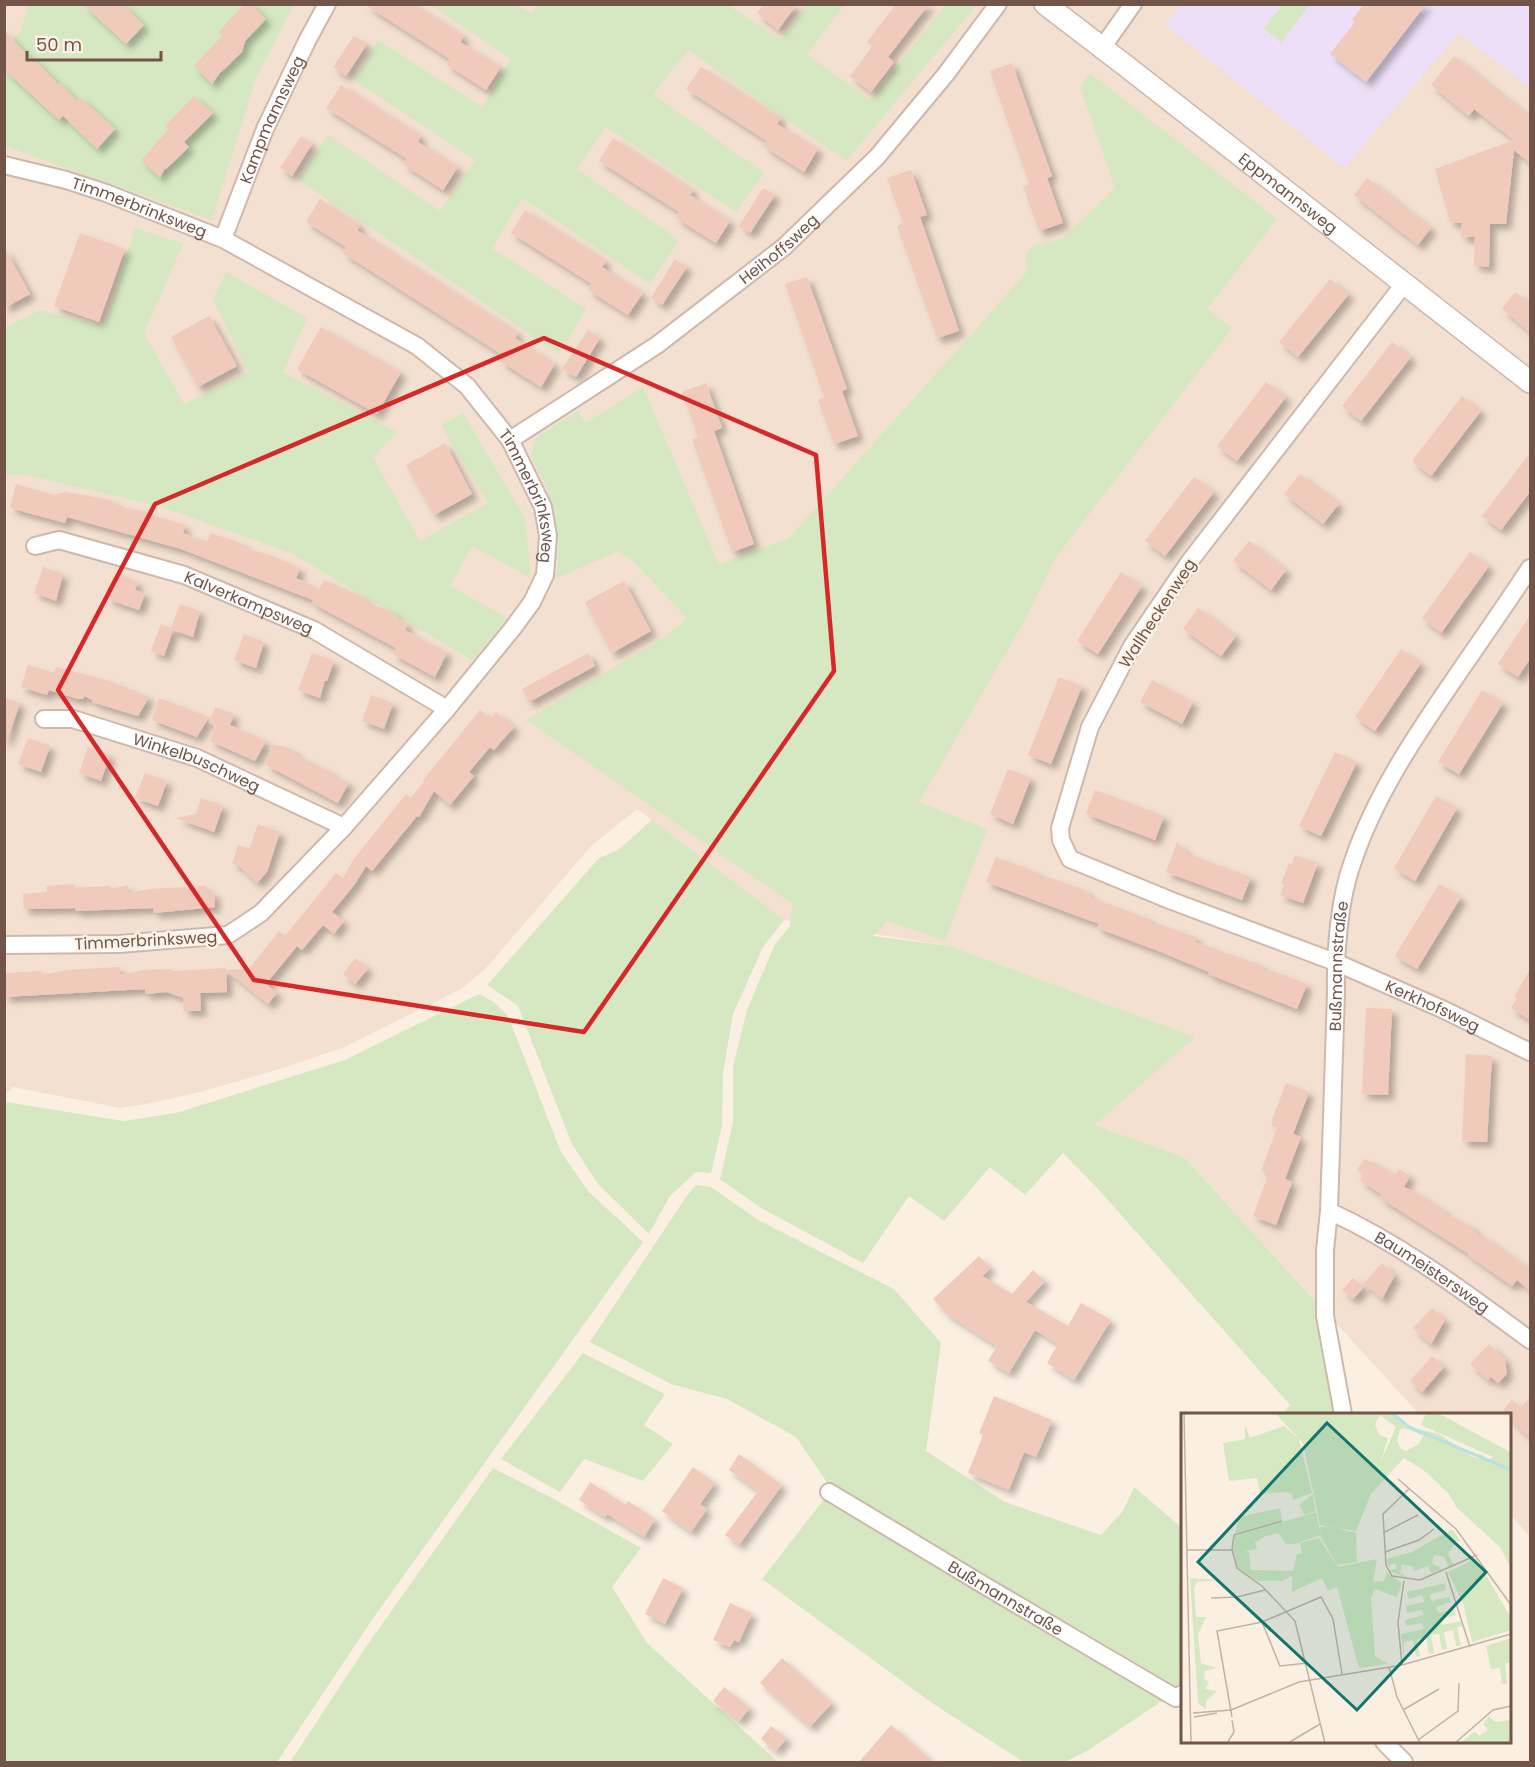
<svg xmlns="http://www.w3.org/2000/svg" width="1535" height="1767" viewBox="0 0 1535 1767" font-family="Poppins,sans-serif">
<defs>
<filter id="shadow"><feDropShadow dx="5.5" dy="5.5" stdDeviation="3" flood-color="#0004"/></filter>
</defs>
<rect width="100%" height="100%" fill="#fbefe2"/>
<polygon fill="#f3e0d0" points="5,5 1530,5 1530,1537 1510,1514 1510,1414 1419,1414 1184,1157 1095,1125 1194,1037 950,946 784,920 637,809 592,845 486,968 461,989 345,1047 283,1068 204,1091 152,1103 121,1108 13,1087 5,1095"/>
<polygon fill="#ecdff7" points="1181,5 1530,5 1530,88 1459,33 1344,168 1165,25"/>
<g fill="#d5e8c1">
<polygon points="28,5 294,5 256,78 212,220 5,146 4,51 21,31"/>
<polygon points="974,5 976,6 846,161 688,50 653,94 764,173 736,212 606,127 577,169 679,240 650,284 522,198 492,248 586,309 560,354 298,180 328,135 440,211 475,160 354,80 378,40 482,107 511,59 431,5 517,5 531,14 537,5 728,5 781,40 808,5 844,5 807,54 870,100 946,5"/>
<polygon points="1283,5 1309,5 1281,43 1264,28"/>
<polygon points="1090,73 1277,219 1207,309 1232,328 1056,557 1026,618 919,802 987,829 945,941 888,921 873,936 950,946 1195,1037 1095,1125 1184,1157 1318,1304 1337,1414 1283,1414 1290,1405 1098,1189 1063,1153 1025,1195 990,1167 944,1221 909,1196 863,1263 761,1208 720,1179 733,1123 733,1067 747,1010 774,946 790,926 793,904 526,720 665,637 687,618 634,562 619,551 556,578 559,540 546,485 531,456 536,438 578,411 586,423 643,387 719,565 789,538 1027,272 1025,255 1034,245 1062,239 1115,188 1080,87"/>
<polygon points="135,228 183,244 144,333 184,404 248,372 213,299 226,272 307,318 283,372 397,432 373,458 420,541 488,503 441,425 463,413 525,518 531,578 472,546 450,586 509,619 472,660 291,553 162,507 27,475 5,474 4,328 40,310 105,326"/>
<polygon points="652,820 784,920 763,947 733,1014 723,1073 722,1126 711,1173 696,1172 670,1196 649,1234 597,1183 572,1144 518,1006 487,985 599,858 618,850"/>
<polygon points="479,994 494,1002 508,1016 561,1152 589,1192 643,1242 374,1617 277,1762 5,1762 5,1102 124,1121 176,1113 345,1060"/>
<polygon points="696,1185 711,1187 758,1220 894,1289 941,1343 926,1451 1005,1502 1101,1535 1123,1511 1134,1487 1182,1528 1182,1684 1175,1689 1128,1658 828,1484 796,1437 727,1399 671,1384 590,1342 686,1197"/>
<polygon points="583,1353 665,1394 644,1425 673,1444 643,1481 584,1459 560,1492 501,1459"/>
<polygon points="493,1468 554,1499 641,1548 612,1587 647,1643 778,1762 290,1762 370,1641"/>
<polygon points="825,1498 1165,1699 1087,1751 1065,1762 1024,1762 935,1705 762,1579"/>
</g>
<g fill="#f0caba" filter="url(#shadow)">
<polygon points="83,4 123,5 144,25 126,44"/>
<polygon points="244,4 251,4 266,19 245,41 242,52 219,74 212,84 194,66 222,36 219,32"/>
<polygon points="364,4 414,4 464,36 460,42 501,67 486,90 446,64 450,59"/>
<polygon points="764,4 797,4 778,30 757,13"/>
<polygon points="896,4 929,4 888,57 894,62 871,92 850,76 873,46 867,42"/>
<polygon points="1364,4 1426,4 1366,82 1330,54 1355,22 1352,20"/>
<polygon points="4,30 32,60 33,58 59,85 60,83 77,101 80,97 115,129 97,149 63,116 59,120 4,69"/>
<polygon points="354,36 367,44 346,76 333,67"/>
<polygon points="1454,56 1530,117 1530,163 1514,150 1506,224 1490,224 1489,267 1474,265 1475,237 1461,237 1462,223 1450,222 1435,169 1514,140 1474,109 1469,116 1431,85"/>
<polygon points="1012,63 1052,176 1047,178 1063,223 1039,231 1023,186 1029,184 990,71"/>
<polygon points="701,67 781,118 777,124 818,149 804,172 763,146 767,141 686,89"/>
<polygon points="341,85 421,136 418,142 458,167 443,190 403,164 407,159 326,108"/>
<polygon points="194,96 213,113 184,142 189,147 166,169 165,168 160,178 141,160 169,129 165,126"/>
<polygon points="301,136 312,144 292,176 280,168"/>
<polygon points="613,138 693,190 690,195 730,221 716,243 676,218 679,212 599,161"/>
<polygon points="911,170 927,215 920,217 959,331 937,338 897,226 903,223 887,178"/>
<polygon points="1367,178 1431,228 1418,245 1354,195"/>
<polygon points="763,188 775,195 750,233 739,226"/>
<polygon points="320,199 360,225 357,230 518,333 515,338 555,364 541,387 500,361 504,356 343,253 346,247 306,222"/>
<polygon points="525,210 606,261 602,267 643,293 628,315 588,290 592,284 511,233"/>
<polygon points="80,233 125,249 99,322 54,306"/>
<polygon points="4,247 30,294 4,308"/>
<polygon points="675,259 687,267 662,305 651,298"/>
<polygon points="807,277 847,389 842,391 858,436 834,444 818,400 824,397 785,284"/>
<polygon points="1330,279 1349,294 1298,357 1279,342"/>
<polygon points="1515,292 1530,304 1530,332 1502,309"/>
<polygon points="209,316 237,366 198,387 171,337"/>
<polygon points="321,327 401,372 377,414 297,369"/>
<polygon points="588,330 600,338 576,377 562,369"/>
<polygon points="1392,342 1411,357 1361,421 1342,406"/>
<polygon points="1266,382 1286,397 1237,461 1217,446"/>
<polygon points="706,383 722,428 714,431 754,544 732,552 692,439 698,437 682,392"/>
<polygon points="1462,396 1481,411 1431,476 1412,461"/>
<polygon points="445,443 472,494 434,515 406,465"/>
<polygon points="1530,453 1530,492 1501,530 1482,516"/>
<polygon points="1300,474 1339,504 1323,524 1284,494"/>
<polygon points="1194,477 1214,492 1165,556 1145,541"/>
<polygon points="16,484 53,495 66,492 110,500 113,503 129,509 145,511 148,514 185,525 183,533 207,542 211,533 234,541 245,545 244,548 267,554 300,568 296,578 319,589 324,580 361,596 368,603 392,612 399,620 408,624 405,630 447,653 435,677 393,654 396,648 312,603 313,600 181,549 67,517 65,523 10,508"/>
<polygon points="1249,541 1286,570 1271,590 1233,561"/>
<polygon points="1470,552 1489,566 1441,633 1422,618"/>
<polygon points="43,567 63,574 56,601 34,593"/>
<polygon points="1121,572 1142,586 1098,654 1077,641"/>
<polygon points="116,573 138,582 135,590 145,593 139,610 107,599"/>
<polygon points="624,581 651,631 612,653 585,602"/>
<polygon points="180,604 200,611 193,637 173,630 164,656 151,651 161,624 171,628"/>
<polygon points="1198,608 1236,636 1221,656 1183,629"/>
<polygon points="1530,615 1530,659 1518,677 1498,664"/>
<polygon points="244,634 264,642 256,668 234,660"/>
<polygon points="1401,649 1421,663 1375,731 1355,717"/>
<polygon points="312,653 334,661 327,681 325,680 320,698 298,690"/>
<polygon points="588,653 595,666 529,702 522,689"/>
<polygon points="28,665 54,673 56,667 110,681 149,697 138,716 92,702 92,700 84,696 83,699 78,699 49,690 47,695 21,687"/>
<polygon points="1059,677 1082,686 1051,764 1028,755"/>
<polygon points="1152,680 1193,702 1182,724 1140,702"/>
<polygon points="1482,690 1503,703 1459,774 1438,762"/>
<polygon points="371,695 393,703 384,729 362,721"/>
<polygon points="4,698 20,703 7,741 4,741"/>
<polygon points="159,698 209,717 197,737 152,720"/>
<polygon points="215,707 234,714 230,725 266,741 255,761 210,741 215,726 209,723"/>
<polygon points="480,710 490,719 496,712 514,727 494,750 490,747 469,772 474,776 450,805 434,791 419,817 417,816 372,871 366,866 355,884 332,912 344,921 334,934 323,925 302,950 297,946 266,984 277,993 268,1004 226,970 249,969 279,931 285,936 336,873 343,878 353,860 406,794 411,798 423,783 424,779"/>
<polygon points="28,738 50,746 41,772 18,764"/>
<polygon points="273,744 292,749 298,756 333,773 332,776 349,782 338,803 266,765"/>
<polygon points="88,747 110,755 101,781 79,773"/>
<polygon points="1335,752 1357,762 1321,836 1299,826"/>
<polygon points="1008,769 1031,778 1013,824 990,814"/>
<polygon points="145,773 167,781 158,806 135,798"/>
<polygon points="1095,790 1164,816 1155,840 1086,814"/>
<polygon points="1436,796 1457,808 1415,881 1394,868"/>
<polygon points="201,798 223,806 214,832 176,818 196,814"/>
<polygon points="258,824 280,832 267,872 257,883 238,865 232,864 238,845 249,849"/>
<polygon points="1177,842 1188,854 1251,877 1242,900 1166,872"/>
<polygon points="1295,855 1318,863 1303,903 1280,895 1284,885 1281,884 1289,863 1292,864"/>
<polygon points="996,857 1041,874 1040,878 1050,878 1085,890 1092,898 1152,920 1151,924 1159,924 1196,937 1195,942 1263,966 1262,970 1270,970 1307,984 1297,1009 1208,974 1209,972 1161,952 1097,928 1099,924 986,882"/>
<polygon points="74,884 74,888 110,886 110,889 128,885 128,893 150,889 206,886 207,892 214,892 215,907 154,913 153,908 76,911 75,908 24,909 23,894 47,892 47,886"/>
<polygon points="1439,884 1461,897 1417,969 1395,956"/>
<polygon points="355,958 368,969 355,984 343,974"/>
<polygon points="120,967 120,975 144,970 171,969 172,971 226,968 227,992 200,993 201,1011 184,1011 183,998 167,992 145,994 145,989 4,997 4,973 42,971 42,975 67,970"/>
<polygon points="1530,969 1530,1020 1511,1008 1517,998 1514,997"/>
<polygon points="1366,1008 1392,1009 1388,1095 1362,1094"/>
<polygon points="1466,1054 1492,1056 1487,1142 1462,1141"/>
<polygon points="1286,1083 1309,1092 1293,1134 1301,1137 1285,1179 1292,1182 1276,1225 1253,1216 1269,1173 1261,1171 1277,1128 1272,1126 1272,1120"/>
<polygon points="1364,1159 1377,1164 1395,1175 1399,1169 1410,1176 1404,1187 1417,1193 1445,1211 1444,1213 1471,1226 1479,1235 1483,1236 1525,1266 1530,1272 1530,1291 1517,1280 1512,1286 1468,1255 1469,1254 1380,1198 1382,1195 1360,1180 1363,1174 1357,1170"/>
<polygon points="979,1256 991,1268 982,1276 1012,1294 1033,1270 1045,1281 1026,1302 1068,1326 1081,1303 1111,1320 1074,1380 1047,1363 1058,1344 1035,1330 1009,1373 988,1361 997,1346 947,1314 933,1299"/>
<polygon points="1382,1263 1395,1275 1382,1299 1364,1283"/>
<polygon points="1353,1278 1364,1287 1353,1299 1342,1290"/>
<polygon points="1432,1308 1445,1320 1431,1344 1413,1328"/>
<polygon points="1489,1344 1505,1359 1507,1374 1498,1383 1491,1377 1488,1380 1470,1364"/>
<polygon points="1432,1356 1444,1367 1422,1392 1410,1381"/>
<polygon points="994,1396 1052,1420 1036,1457 1024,1452 1009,1490 968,1473 983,1435 979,1433"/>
<polygon points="1530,1397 1530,1438 1510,1419 1509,1414 1507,1414 1503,1410 1512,1400 1521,1407"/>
<polygon points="739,1454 782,1485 739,1545 725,1535 758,1491 729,1470"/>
<polygon points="693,1467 715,1483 700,1504 707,1509 691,1532 662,1511"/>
<polygon points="590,1482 626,1505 628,1501 655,1519 644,1537 607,1514 605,1517 579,1500"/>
<polygon points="663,1578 683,1588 665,1624 645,1614"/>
<polygon points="730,1603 752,1613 739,1642 734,1640 730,1647 713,1640"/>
<polygon points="782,1658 832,1703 810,1727 760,1683"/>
<polygon points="724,1687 750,1708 739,1721 713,1701"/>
<polygon points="891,1725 933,1762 859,1762"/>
<polygon points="771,1726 787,1738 776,1751 761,1739"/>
</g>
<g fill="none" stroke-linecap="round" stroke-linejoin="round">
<g stroke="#ceb8ac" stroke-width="20">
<g id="minor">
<polyline points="1102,48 1133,4"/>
<path id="s1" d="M4,165l62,15 40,13 117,46 194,107 50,40 43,54 33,67 5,29 -3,39 -13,27 -19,26 -66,81 -103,118 -83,86 -33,22 -109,9 -115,1"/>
<path id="s2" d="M223,239l42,-110 42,-88 20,-37"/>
<path id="s3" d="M1404,284l-214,277 -58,85 -42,81 -30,101 1,12 9,19 102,42 163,61 107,47 88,43"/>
<path id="s4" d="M510,440l147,-95 127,-98 93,-90 69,-83 52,-70"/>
<path id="s5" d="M35,546l24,-6 125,35 130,55 133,79"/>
<path id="s6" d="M44,719h29l124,39 147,69"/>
<path id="s7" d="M1329,1211c74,34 137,82 201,129"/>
<path id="s8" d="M1343,1414l-18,-98v-66l4,-39 7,-219c-1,-40 3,-93 17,-131 22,-65 61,-123 100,-180 26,-38 52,-75 77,-113"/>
<path id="s9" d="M829,1492l153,92 194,114 6,-4"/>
<polyline points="1384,1742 1404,1762"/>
</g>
</g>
<g stroke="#ceb8ac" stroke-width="24">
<g id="tertiary">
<path id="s10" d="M1045,4l81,62 404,316"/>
</g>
</g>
<use href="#minor" stroke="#fff" stroke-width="16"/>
<use href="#tertiary" stroke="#fff" stroke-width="21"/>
</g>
<path fill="none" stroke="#d62828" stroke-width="4.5" stroke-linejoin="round" d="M544,338l272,117 18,216 -250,361 -330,-52 -196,-290 97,-186z"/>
<g text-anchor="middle" stroke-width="5" stroke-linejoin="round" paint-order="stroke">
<g font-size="16" fill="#725449" stroke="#fff3e7">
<text dy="6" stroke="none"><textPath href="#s2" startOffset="129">Kampmannsweg</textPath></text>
<text dy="6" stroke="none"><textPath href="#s10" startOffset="308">Eppmannsweg</textPath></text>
<text dy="6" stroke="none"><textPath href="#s1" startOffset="142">Timmerbrinksweg</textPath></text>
<text dy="6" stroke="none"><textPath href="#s4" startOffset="330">Heihoffsweg</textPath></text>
<text dy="6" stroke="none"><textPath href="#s1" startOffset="646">Timmerbrinksweg</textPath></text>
<text dy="6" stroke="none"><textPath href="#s5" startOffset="225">Kalverkampsweg</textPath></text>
<text transform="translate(1157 613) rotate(-57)" y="6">Wallheckenweg</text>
<text dy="6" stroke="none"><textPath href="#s6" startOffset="160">Winkelbuschweg</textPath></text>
<text transform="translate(146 940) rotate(-3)" y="6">Timmerbrinksweg</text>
<text dy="6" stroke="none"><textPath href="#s8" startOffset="450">Bußmannstraße</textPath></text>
<text dy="6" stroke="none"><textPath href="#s3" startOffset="1074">Kerkhofsweg</textPath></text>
<text dy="6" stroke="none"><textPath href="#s7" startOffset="120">Baumeistersweg</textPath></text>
<text dy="6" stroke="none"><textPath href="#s9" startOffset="206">Bußmannstraße</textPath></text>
</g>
</g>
<g transform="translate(1181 1413)">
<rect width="330" height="330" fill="#fbefe2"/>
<path d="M94,0h117l13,13 34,8 32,22 8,3v-6l10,7 4,-3 -72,-32 5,-12h12l72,39 1,116 -11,-21 -43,-39 -8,-14 -23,-22 -22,-14 -33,36 -15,37 -36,-6 -17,-82zM199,2l16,12 -16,37 8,-26 -9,-3 -4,-11zM224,15l18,8 -4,8 -13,7 -5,-2 -4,-8 3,-12zM64,12l5,13 34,-12 15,13 13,54 -19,7 -1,-6 -8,-2 -24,2 -3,-16 -28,3 -6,-38 22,-4zM132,81l2,17 -10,4 -6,-10zM99,95l2,12 -47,14 4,-17zM135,99l5,23 -26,9h-9l-8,-11 -12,3 -11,6 2,7 -12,2 4,1 2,18 42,1 4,-17 5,-1 -2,-10 19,-5 19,29 39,-8 -4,23 11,-1 3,-8 15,10 -5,14 -22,-8 -4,9 4,58 13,8 -29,4 -22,-81 -9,4 -6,-13 -30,14v-16l-10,5h-24l-20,-13 -5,-17 2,-15zM148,113l27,7 1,29 -20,3 -16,-28 -1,-10zM271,116l9,13 -4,-1 -9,13 6,11 -5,3 -5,-11 -10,-2 -2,8 10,6 -11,4 -3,-7 -14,5 -1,-4 -11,-3 -2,9 10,6 -21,-8 8,-3 -2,-5 -7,3 -1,-7 25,-7zM295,145l35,60v12l-39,12 -9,-39 -15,-31zM9,165l29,2 -22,2 -3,6 2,29h10l-8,17 3,29 16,5 -12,3 -1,8 5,3 -4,7 12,2 -11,10v8l-8,-6zM264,170l1,7 -16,4 1,7 18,-4 2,5 -15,5 2,6 16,-4 2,6 -16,4 2,6 19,-4 1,5 -5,1 4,19h-5l-3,-16 -9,2 3,17 -5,1 -3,-16 -8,1 3,18 -5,1 -3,-17 -9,2 3,17 -4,1 -3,-17 -9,2v17l-3,-25 23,-5 -2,-6 -16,3 -1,-6 19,-5 -2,-5 -15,3 -1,-7 18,-4 -2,-7 -13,4 -2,-7zM330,225v30l-1,-5h-5l2,21h-5l-2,-16 -9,1 -5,-23zM308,303l6,6 16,-2v23h-50l14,-12 4,5 9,-6 -5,-6z" fill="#d5e8c1" fill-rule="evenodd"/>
<path fill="none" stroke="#b7e2e4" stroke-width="3" d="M211,0l17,14 102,43"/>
<path fill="none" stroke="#c4b1a5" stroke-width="1.5" d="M3,0l7,330M217,66l58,50 55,76M228,76l-26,25 3,51 6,11 28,4 57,-25M101,108l-48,14 -2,15 5,18 25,18 33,35 30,122M202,120l35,-18M6,137h45M204,139l34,-12 15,-11M265,159l24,75M30,185l26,-1 28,-7M81,209l18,44 27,-3M221,252l-4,-43 6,-41M208,254l8,30 23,46M222,297l36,-21M12,300l38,-3 68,-28 103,-17 109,-31M13,304l23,-4M51,304l-15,-86 45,-9 59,-25 12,22 9,55M237,327l40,-29 1,-28M46,330l7,-11 -2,-12M107,330l32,-19M274,330l38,-33 18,-4"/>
<path fill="#0f766e" fill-opacity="0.15" stroke="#0f766e" stroke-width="3" d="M146,10l159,149 -129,138 -159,-148z"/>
<rect width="330" height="330" fill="none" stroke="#725449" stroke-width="3"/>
</g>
<rect width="1535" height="1767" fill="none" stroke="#725449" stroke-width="12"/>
<path d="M27 51v9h134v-9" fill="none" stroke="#725449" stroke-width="3"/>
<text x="36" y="51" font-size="18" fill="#725449" stroke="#fff3e7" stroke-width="4.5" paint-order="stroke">50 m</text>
</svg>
